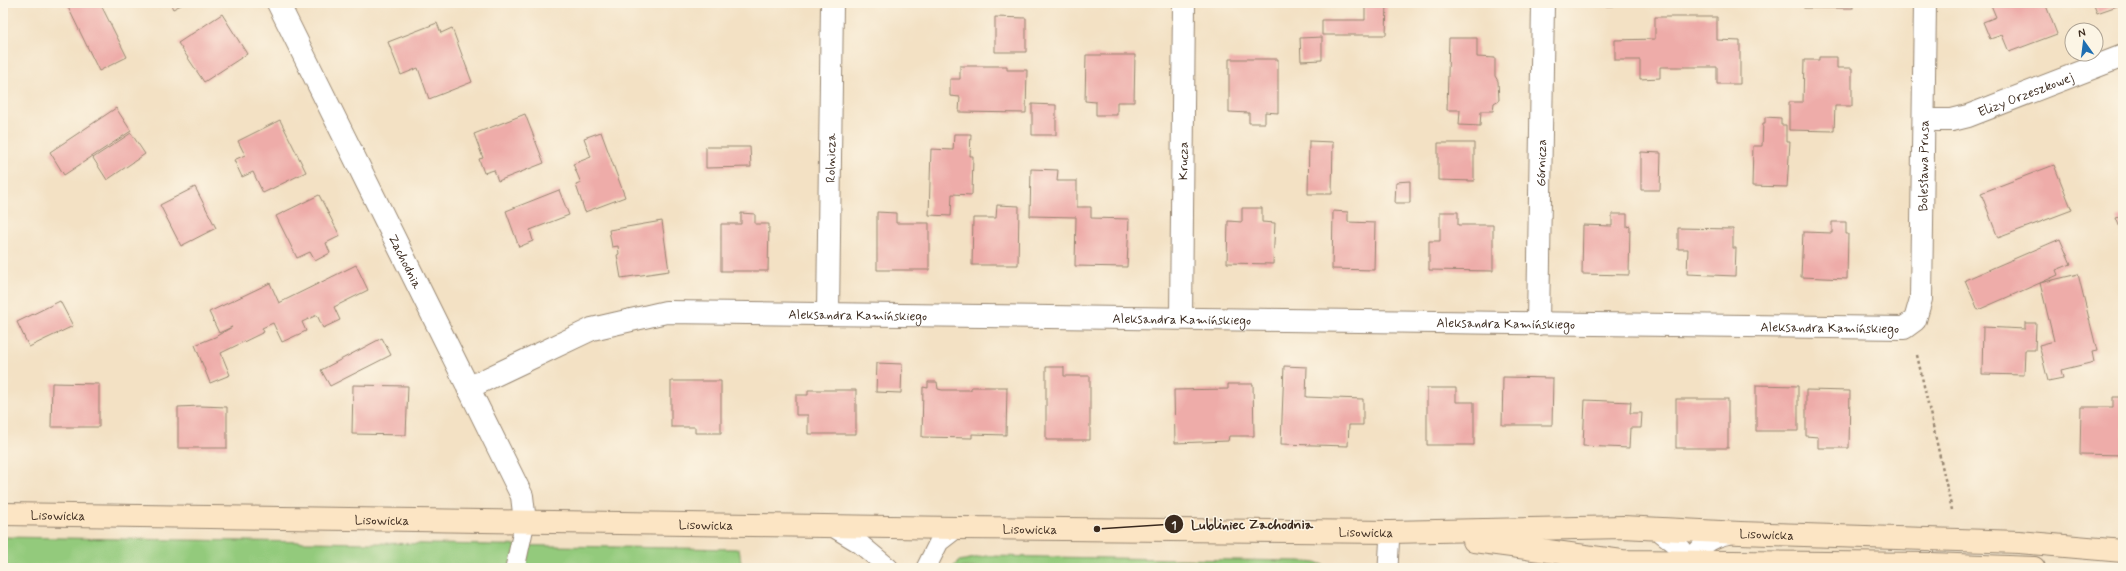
<svg xmlns="http://www.w3.org/2000/svg" width="2126" height="571" viewBox="0 0 2126 571" font-family="Mynerve,sans-serif">
<rect width="100%" height="100%" fill="#fcf5e5"/>
<filter id="ink" filterUnits="userSpaceOnUse"><feTurbulence type="fractalNoise" baseFrequency=".025" numOctaves="2"/><feDisplacementMap in="SourceGraphic" scale="8" xChannelSelector="R" yChannelSelector="G"/><feConvolveMatrix kernelMatrix="1 2 1 2 8 2 1 2 1" color-interpolation-filters="sRGB"/></filter>
<filter id="wash" filterUnits="userSpaceOnUse"><feTurbulence type="fractalNoise" baseFrequency=".012" numOctaves="4" result="noise"/><feDisplacementMap in="SourceGraphic" scale="16" xChannelSelector="R" yChannelSelector="G"/><feGaussianBlur stdDeviation="0.9" result="paint"/><feColorMatrix in="noise" values="0 0 0 0 0 0 0 0 0 0 0 0 0 0 0 0 0 1.4 0 .05"/><feComposite in="paint" operator="in"/></filter>
<g filter="url(#wash)">
<rect width="100%" height="100%" fill="#f3e1c4"/>
<g fill="#93ca7c" stroke="#677a4d">
<polygon points="3,537 739,549 742,568 3,568"/>
<polygon points="986,556 1301,561 1322,564 1327,568 952,568 959,561"/>
</g>
<g id="blocks">
<g fill="#eeaca9">
<polygon points="66,3 100,3 127,57 99,71"/>
<polygon points="170,3 185,3 173,9"/>
<polygon points="1365,3 1387,3 1386,35 1322,35 1322,20 1365,20"/>
<polygon points="1595,3 1614,3 1613,6 1595,6"/>
<rect x="1804" y="3" width="49" height="5"/>
<polygon points="1994,3 2045,3 2057,34 2009,52 2002,35 1990,39 1983,22 1996,17 1991,5"/>
<polygon points="2093,3 2123,3 2123,4 2097,13"/>
<polygon points="222,14 247,54 204,82 178,43"/>
<polygon points="995,17 1026,18 1026,52 995,52"/>
<polygon points="1655,17 1717,17 1717,40 1740,41 1740,84 1717,84 1717,67 1660,67 1660,78 1640,79 1640,60 1615,60 1615,40 1655,39"/>
<polygon points="437,23 441,33 452,28 472,82 429,99 418,68 401,75 388,42"/>
<polygon points="1322,37 1322,60 1301,61 1300,38"/>
<polygon points="1449,38 1477,38 1477,57 1495,58 1495,76 1498,81 1499,100 1494,103 1493,111 1481,111 1480,126 1459,125 1460,110 1447,110"/>
<polygon points="1086,55 1135,55 1134,102 1117,102 1117,115 1096,115 1096,102 1085,101"/>
<polygon points="1819,57 1837,57 1837,68 1852,68 1852,106 1835,106 1834,131 1789,130 1789,102 1803,102 1804,60 1819,60"/>
<polygon points="1229,59 1278,59 1278,113 1265,112 1265,123 1249,123 1249,113 1229,112"/>
<polygon points="960,66 1007,66 1007,70 1027,70 1026,113 959,112 960,97 950,96 950,79 960,79"/>
<polygon points="1032,104 1056,105 1056,135 1032,135"/>
<polygon points="116,108 131,131 64,175 50,152"/>
<polygon points="525,114 544,163 498,181 494,170 484,173 479,159 483,158 474,134"/>
<polygon points="1765,117 1781,118 1781,125 1786,125 1786,142 1790,142 1787,187 1752,186 1753,146 1762,146 1763,123 1765,123"/>
<polygon points="280,120 306,172 263,193 253,172 242,177 234,160 245,155 238,141"/>
<polygon points="601,132 625,197 585,212 576,185 581,183 573,164 591,157 584,138"/>
<polygon points="131,133 145,154 107,180 93,158"/>
<polygon points="954,134 971,134 970,156 973,156 972,195 952,194 951,216 929,215 931,149 953,150"/>
<polygon points="1309,141 1333,142 1332,194 1308,194"/>
<polygon points="1438,143 1474,143 1474,181 1438,180"/>
<polygon points="706,147 750,147 751,167 706,168"/>
<polygon points="1641,152 1661,153 1660,190 1641,190"/>
<polygon points="2054,165 2072,210 1998,238 1981,193"/>
<polygon points="1031,169 1058,170 1057,181 1077,181 1077,207 1091,207 1091,218 1129,219 1127,267 1075,266 1076,217 1030,216"/>
<polygon points="1410,181 1410,203 1395,203 1396,182"/>
<polygon points="195,187 216,228 181,246 160,205"/>
<polygon points="559,190 569,215 530,230 533,241 519,247 506,211"/>
<polygon points="319,195 340,236 326,243 330,253 315,261 310,252 297,258 276,216"/>
<polygon points="997,205 1019,206 1018,265 972,265 973,218 996,218"/>
<polygon points="1242,208 1262,208 1262,222 1275,223 1273,264 1227,263 1228,221 1242,222"/>
<polygon points="1333,211 1348,212 1348,222 1375,223 1374,270 1332,269"/>
<polygon points="877,212 896,213 896,223 929,223 929,270 877,270"/>
<polygon points="1440,212 1458,212 1458,225 1493,225 1493,271 1429,270 1429,241 1440,241"/>
<polygon points="741,213 755,214 755,224 769,224 768,271 721,271 721,224 741,224"/>
<polygon points="1612,214 1627,214 1627,227 1630,226 1629,275 1582,274 1583,225 1612,226"/>
<polygon points="2123,216 2123,235 2116,218"/>
<polygon points="662,221 669,271 621,278 617,255 619,254 618,246 612,247 609,230"/>
<polygon points="1832,222 1846,222 1846,234 1848,234 1847,279 1801,277 1803,232 1832,233"/>
<polygon points="1678,228 1733,229 1733,248 1736,248 1735,276 1687,274 1688,249 1678,249"/>
<polygon points="2060,239 2071,264 2056,270 2058,275 2040,283 2078,274 2097,351 2092,352 2094,362 2061,370 2063,378 2048,381 2039,345 2054,341 2040,283 1978,310 1965,280"/>
<polygon points="356,265 368,290 334,307 340,320 323,328 317,315 302,322 306,331 282,342 273,323 262,328 264,332 221,353 230,375 210,383 195,345 215,337 232,327 219,333 209,312 270,283 279,303"/>
<polygon points="60,301 73,326 29,347 17,322"/>
<polygon points="2025,323 2036,323 2035,350 2025,350 2024,375 1982,374 1983,327 2025,329"/>
<polygon points="382,338 391,355 330,386 321,370"/>
<polygon points="877,363 902,364 901,393 876,392"/>
<polygon points="1284,366 1307,367 1306,397 1363,399 1363,425 1349,425 1348,446 1281,444"/>
<polygon points="1046,367 1064,367 1064,376 1090,376 1090,440 1046,440"/>
<polygon points="1503,377 1553,378 1552,425 1502,425"/>
<polygon points="671,381 721,381 721,433 695,433 695,427 671,427"/>
<polygon points="928,382 937,382 938,389 942,390 971,390 971,387 1007,387 1006,435 972,434 972,438 922,437 923,387 928,388"/>
<polygon points="52,383 99,384 99,427 51,427"/>
<polygon points="1228,384 1253,384 1254,436 1229,436 1228,441 1175,443 1174,390 1228,389"/>
<polygon points="353,385 408,386 406,435 352,434"/>
<polygon points="1756,385 1798,386 1798,431 1756,431"/>
<polygon points="1427,388 1456,388 1456,402 1474,402 1474,445 1427,445"/>
<polygon points="808,390 856,390 856,434 808,434 808,415 796,415 796,395 808,395"/>
<polygon points="1806,390 1850,391 1849,448 1818,448 1818,437 1806,436"/>
<polygon points="2113,397 2123,397 2123,455 2080,454 2081,407 2113,407"/>
<rect x="1676" y="399" width="52" height="49"/>
<polygon points="1585,400 1631,402 1630,413 1642,413 1641,428 1630,428 1629,448 1583,446"/>
<polygon points="200,406 227,407 227,448 178,448 178,407"/>
</g>
</g>
</g>
<g filter="url(#ink)">
<use href="#blocks" fill-opacity="0" stroke="#978671" stroke-width="1"/>
<g fill="none" stroke-linecap="round" stroke-linejoin="round">
<g stroke="#978671" stroke-width="21">
<g id="service">
<polyline points="831,526 859,543 889,568"/>
<polyline points="1655,528 1682,549 1692,561"/>
<polyline points="515,568 525,522"/>
<polyline points="926,568 939,542 957,528"/>
<polyline points="1388,568 1390,532"/>
<path d="M1691,568c1,-20 22,-31 40,-34"/>
</g>
</g>
<g stroke="#978671" stroke-width="24">
<g id="minor">
<path id="s1" d="M1925,120h27l16,-4 155,-60"/>
<path id="s2" d="M828,313l4,-310"/>
<path id="s3" d="M1181,318l3,-315"/>
<path id="s4" d="M1538,324l5,-321"/>
<path id="s5" d="M468,388l124,-59 74,-17 1238,16 11,-8 6,-21 4,-296"/>
</g>
</g>
<g stroke="#978671" stroke-width="24">
<g id="tertiary">
<path id="s6" d="M278,3l244,493 3,26"/>
</g>
</g>
<g stroke="#978671" stroke-width="24">
<g id="secondary">
<path id="s7" d="M3,514l954,14 433,4 233,-5 117,6 279,9 104,9"/>
<polyline points="1474,541 1622,561 1931,564 2034,568"/>
</g>
</g>
<polyline stroke="#978671" stroke-width="2.5" stroke-dasharray="3 3" stroke-linecap="butt" points="1917,355 1952,510"/>
<use href="#service" stroke="#fff" stroke-width="19"/>
<use href="#minor" stroke="#fff" stroke-width="22"/>
<use href="#tertiary" stroke="#fff" stroke-width="22"/>
<use href="#secondary" stroke="#fce5c4" stroke-width="22"/>
</g>
</g>
<g text-anchor="middle" stroke-width="3" stroke-linejoin="round" paint-order="stroke">
<g font-size="13" fill="#3b2a1e" stroke="#fcf5e5">
<text dy="5" stroke="none"><textPath href="#s1" startOffset="105">Elizy Orzeszkowej</textPath></text>
<text dy="5" stroke="none"><textPath href="#s2" startOffset="155">Rolnicza</textPath></text>
<text dy="5" stroke="none"><textPath href="#s3" startOffset="157">Krucza</textPath></text>
<text dy="5" stroke="none"><textPath href="#s4" startOffset="161">Górnicza</textPath></text>
<text dy="5" stroke="none"><textPath href="#s5" startOffset="1620">Bolesława Prusa</textPath></text>
<text dy="5" stroke="none"><textPath href="#s6" startOffset="288">Zachodnia</textPath></text>
<text dy="5" stroke="none"><textPath href="#s5" startOffset="405">Aleksandra Kamińskiego</textPath></text>
<text dy="5" stroke="none"><textPath href="#s5" startOffset="729">Aleksandra Kamińskiego</textPath></text>
<text dy="5" stroke="none"><textPath href="#s5" startOffset="1053">Aleksandra Kamińskiego</textPath></text>
<text dy="5" stroke="none"><textPath href="#s5" startOffset="1377">Aleksandra Kamińskiego</textPath></text>
<text dy="5" stroke="none"><textPath href="#s7" startOffset="55">Lisowicka</textPath></text>
<text dy="5" stroke="none"><textPath href="#s7" startOffset="379">Lisowicka</textPath></text>
<text dy="5" stroke="none"><textPath href="#s7" startOffset="703">Lisowicka</textPath></text>
<text dy="5" stroke="none"><textPath href="#s7" startOffset="1027">Lisowicka</textPath></text>
<text dy="5" stroke="none"><textPath href="#s7" startOffset="1363">Lisowicka</textPath></text>
<text dy="5" stroke="none"><textPath href="#s7" startOffset="1764">Lisowicka</textPath></text>
</g>
</g>
<path fill="none" stroke="#3b2a1e" stroke-width="1.5" d="M1097 529L1174 524"/>
<g fill="#3b2a1e" stroke="#fcf5e5" stroke-width="1.5">
<circle cx="1097" cy="529" r="4"/>
<circle cx="1174" cy="524" r="10"/>
</g>
<g font-size="12" text-anchor="middle" font-weight="bold" fill="#fff">
<text x="1174" y="529">1</text>
</g>
<g font-size="14" text-anchor="middle" font-weight="bold" fill="#3b2a1e" stroke="#fcf5e5" stroke-width="3" stroke-linejoin="round" paint-order="stroke">
<text x="1252" y="529">Lubliniec Zachodnia</text>
</g>
<rect width="2126" height="571" fill="none" stroke="#fcf5e5" stroke-width="16"/>
<g transform="translate(2084 42) rotate(346)"><circle r="19" fill="#fcf5e5" stroke="#afa495"/>
<path d="M0-3L7 15L0 10L-7 15Z" fill="#1f6fb2"/>
<text y="-6" font-size="11" font-weight="bold" text-anchor="middle" fill="#3b2a1e">N</text>
</g>
</svg>
